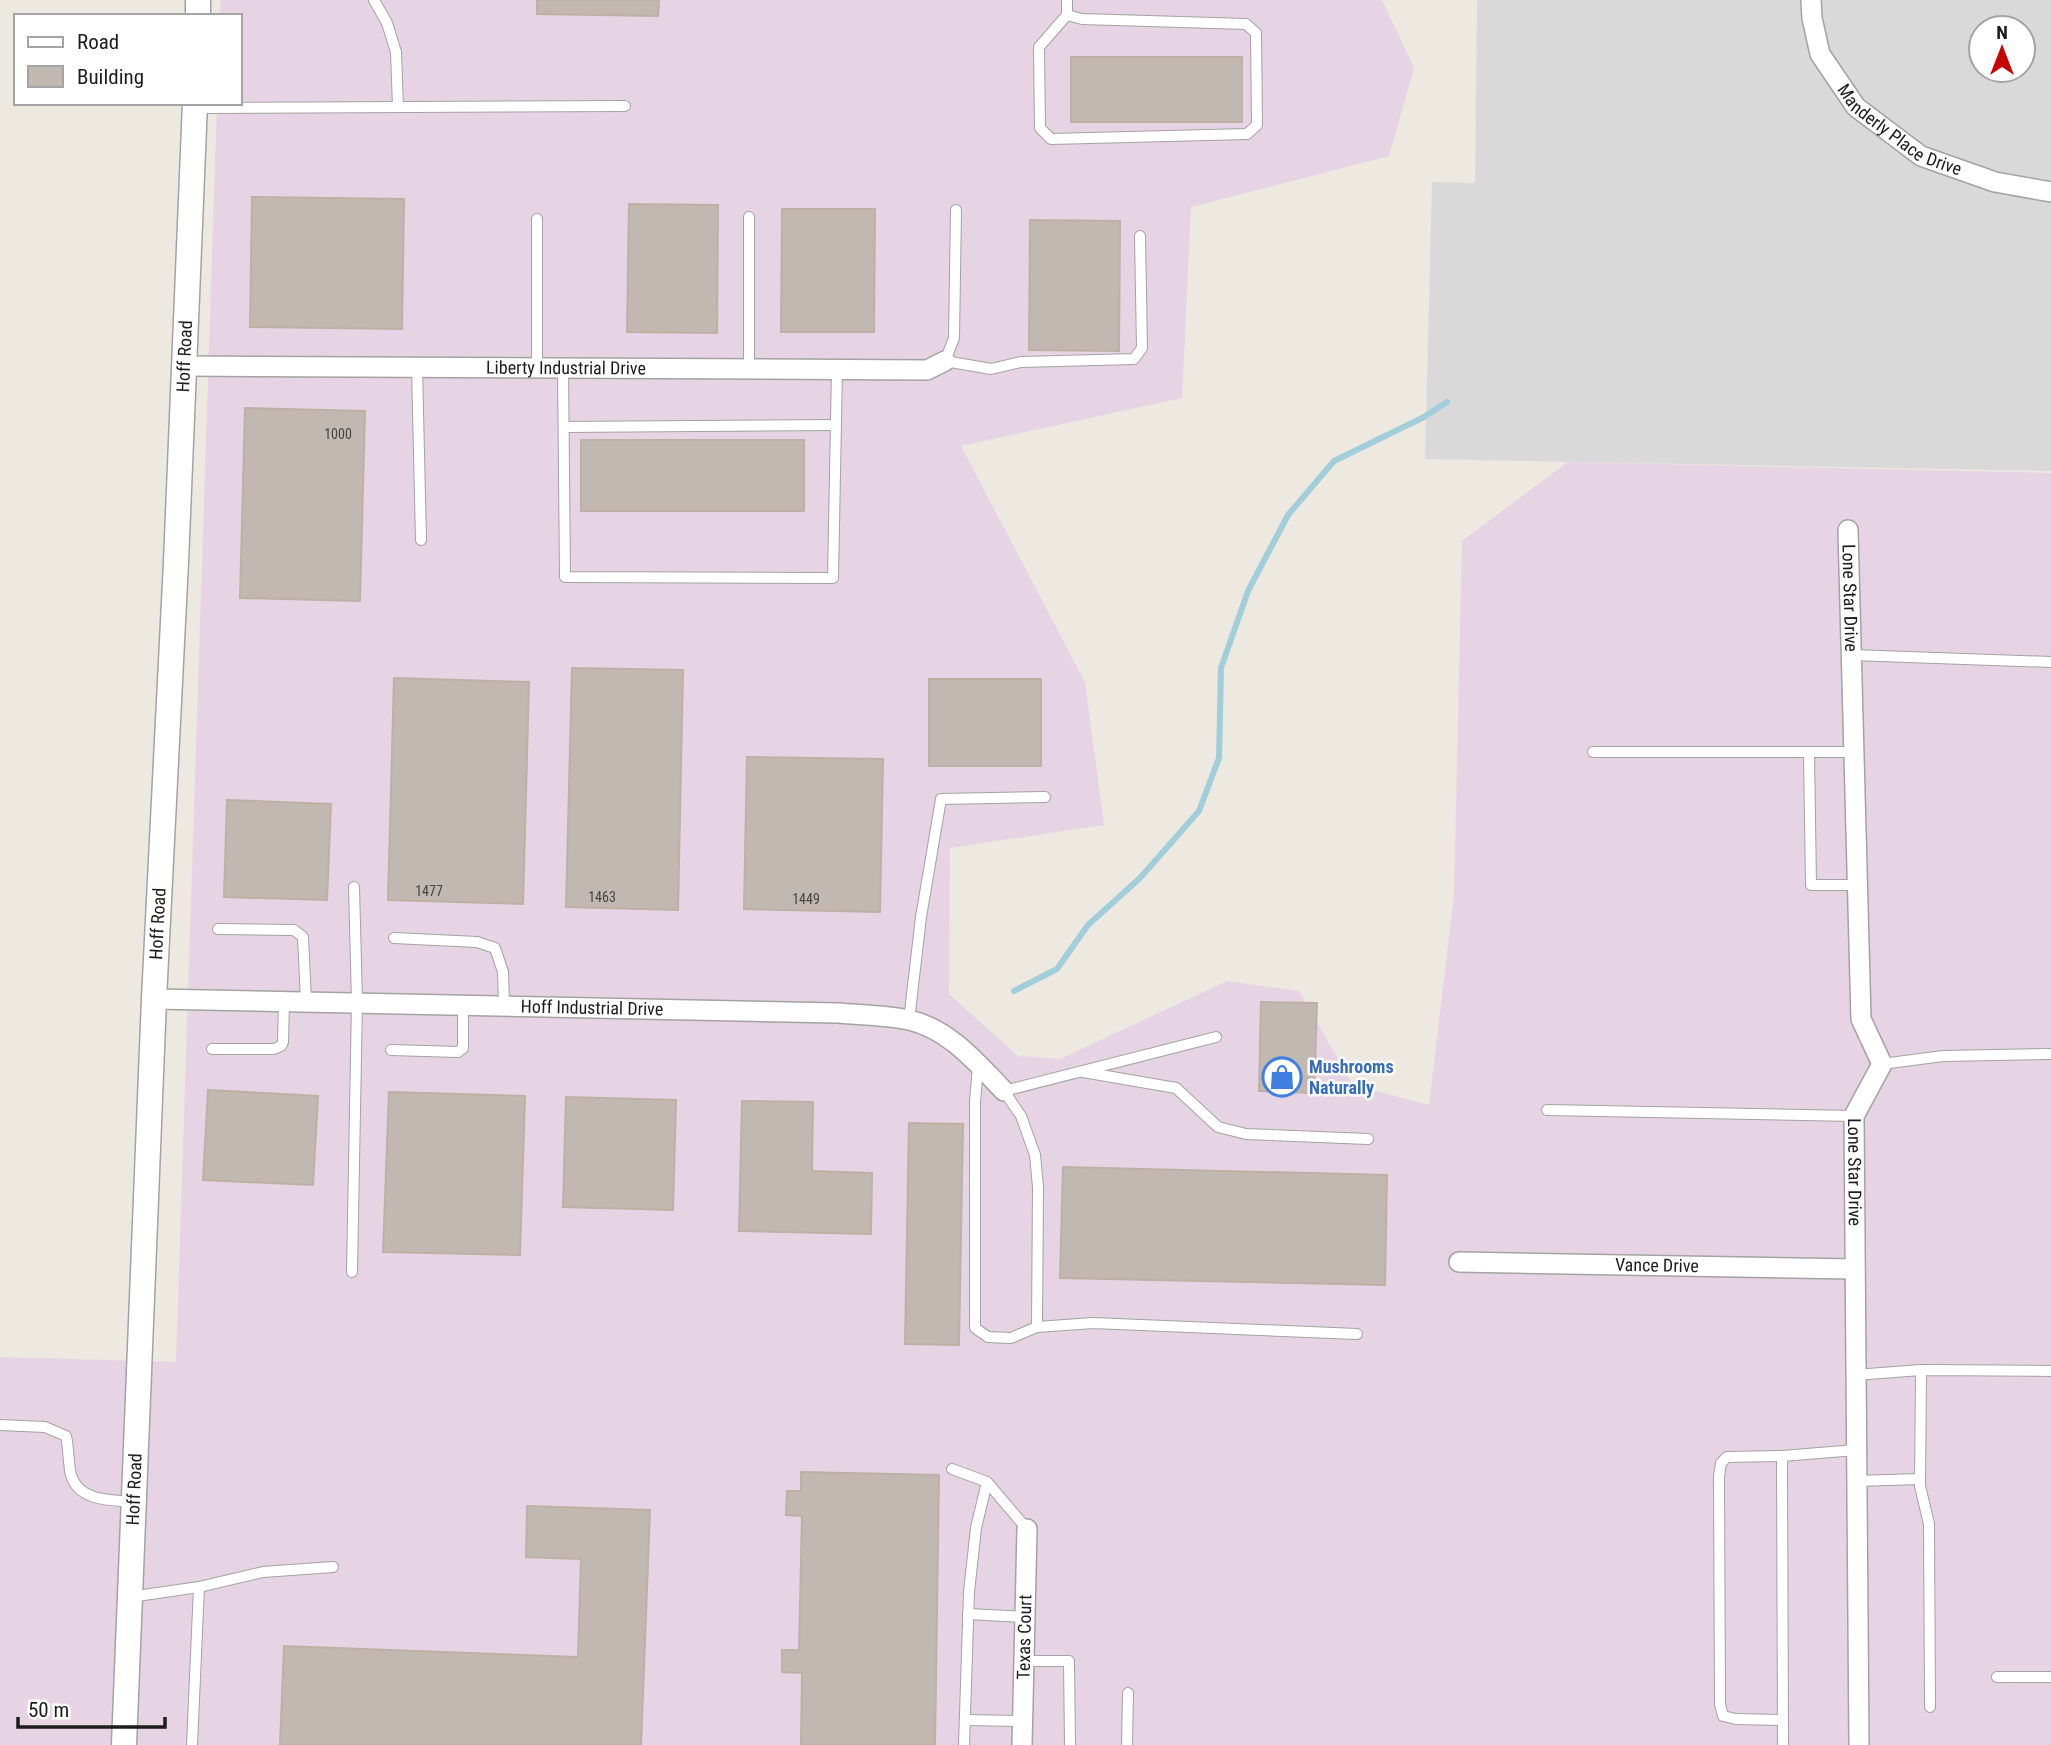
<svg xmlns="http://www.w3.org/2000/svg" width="2051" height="1745" viewBox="0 0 2051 1745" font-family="'Roboto Condensed',sans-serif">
<rect width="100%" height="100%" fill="#ede9e1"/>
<path fill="#dad9d9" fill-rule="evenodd" d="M1477,0h574v471l-626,-12 7,-277 43,1zM1981,28h42v42h-42z"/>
<polygon fill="#e6d3e3" points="221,0 1382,0 1414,68 1389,156 1191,207 1182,398 961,446 1085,682 1104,825 950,848 949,994 1018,1056 1060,1059 1227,981 1299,991 1353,1085 1429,1105 1454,895 1462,541 1568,462 2051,473 2051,1745 0,1745 0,1357 176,1362 217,103 240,103 240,16 220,16"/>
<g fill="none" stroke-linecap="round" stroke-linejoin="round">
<polyline stroke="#a2cedb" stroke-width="6" points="1014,991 1057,969 1088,925 1140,878 1199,811 1219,758 1221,668 1248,591 1288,515 1334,461 1424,417 1447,402"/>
</g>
<g fill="#c1b9b1" stroke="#beb0a4" stroke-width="2">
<polygon points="537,0 659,0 658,16 537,14"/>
<rect x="1071" y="57" width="171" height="65"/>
<polygon points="252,197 404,199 402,329 250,327"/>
<polygon points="629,204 718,205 717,333 627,332"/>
<polygon points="782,209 875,209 874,332 781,332"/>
<polygon points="1030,220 1120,221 1119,351 1029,350"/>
<polygon points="245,408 365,411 360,601 240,598"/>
<rect x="581" y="440" width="223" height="71"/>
<polygon points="572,668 683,670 678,910 566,907"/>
<polygon points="394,678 529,682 523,904 388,900"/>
<rect x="929" y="679" width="112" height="87"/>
<polygon points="747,757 883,759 880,912 744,909"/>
<polygon points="227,800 331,804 327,900 224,897"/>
<polygon points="1261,1002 1317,1003 1314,1093 1259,1091"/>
<polygon points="208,1090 318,1096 313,1185 203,1180"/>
<polygon points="389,1092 525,1096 520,1255 383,1252"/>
<polygon points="566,1097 676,1100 673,1210 563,1207"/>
<polygon points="742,1101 813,1102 812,1171 872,1173 871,1234 739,1231"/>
<polygon points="909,1123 963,1124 959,1345 905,1344"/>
<polygon points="1063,1167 1387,1175 1385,1285 1060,1278"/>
<polygon points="801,1472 939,1475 935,1745 801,1745 802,1673 782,1672 782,1650 799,1650 802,1516 786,1515 787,1491 801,1491"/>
<polygon points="527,1506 650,1510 641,1745 280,1745 284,1646 578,1657 581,1559 526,1557"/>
</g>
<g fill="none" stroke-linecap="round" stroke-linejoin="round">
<g stroke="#a3a3a3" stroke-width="12">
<g id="service">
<polyline points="374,0 387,23 396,52 398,107"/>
<polyline points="1067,0 1067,15 1039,47 1040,128 1051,139 1247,134 1257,125 1256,33 1246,24 1082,19 1067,15"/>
<polyline points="195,108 625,106"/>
<polyline points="956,210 954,338 945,361 991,369 1021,362 1134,359 1142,348 1140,236"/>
<polyline points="537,219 537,368"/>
<polyline points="417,367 421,540"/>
<polyline points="563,368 565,577 833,578 837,369"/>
<polyline points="749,369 749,217"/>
<polyline points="564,427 836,425"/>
<polyline points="1852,655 2051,662"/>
<polyline points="1593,752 1809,752"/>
<polyline points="1855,752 1809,752 1811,885 1858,885"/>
<polyline points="218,929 294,930 303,937 306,1001"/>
<polyline points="394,938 477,942 495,948 503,972 504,1005"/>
<polyline points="909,1020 921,917 941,799 1045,797"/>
<polyline points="212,1049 274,1049 281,1046 283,1042 284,1001"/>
<polyline points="391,1050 458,1052 463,1048 463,1005"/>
<polyline points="1882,1064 1943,1056 2051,1054"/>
<polyline points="978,1066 975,1102 975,1328 988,1337 1011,1338 1037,1327 1093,1323 1357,1334"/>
<polyline points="1083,1072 1176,1088 1218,1127 1246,1134 1368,1139"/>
<polyline points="1547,1110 1854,1116"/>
<polyline points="352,1272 357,1002 354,887"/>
<polyline points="1037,1327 1038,1187 1035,1155 1021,1116 1004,1091 1216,1037"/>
<polyline points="1921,1370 1920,1486 1929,1524 1930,1707"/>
<polyline points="1855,1375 1921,1370 2051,1371"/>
<path d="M0,1425l45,2 21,9c3,13 2,27 5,39 8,27 41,25 63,27"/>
<polyline points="1782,1456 1727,1457 1721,1463 1719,1476 1720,1704 1723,1716 1736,1719 1783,1720"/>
<polyline points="952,1469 987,1482 1027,1529"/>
<polyline points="1856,1481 1920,1479"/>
<polyline points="130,1597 199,1587 263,1572 333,1567"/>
<polyline points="968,1614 1025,1617"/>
<polyline points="1024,1661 1069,1661 1070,1745"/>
<polyline points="1997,1677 2051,1677"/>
<polyline points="965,1720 1022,1721"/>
<polyline points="192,1745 199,1587"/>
<polyline points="964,1745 969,1592 976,1528 987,1482"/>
<polyline points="1127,1745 1128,1693"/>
<polyline points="1783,1745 1782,1456 1856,1450"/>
</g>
</g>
<g stroke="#a3a3a3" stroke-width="22">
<g id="minor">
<path id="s1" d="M1811,0l1,18 8,36 36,53 65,49 74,26 56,10"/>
<path id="s2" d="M184,366l743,4 18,-9"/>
<path id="s3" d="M1848,530l13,489 21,45 -28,52 5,629"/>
<path id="s4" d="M154,999l684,14c23,2 48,2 71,7 40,9 68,43 95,71"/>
<path id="s5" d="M1459,1262l395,7"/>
<path id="s6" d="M1022,1745l5,-216"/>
</g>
</g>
<g stroke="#a3a3a3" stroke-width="27">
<g id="tertiary">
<polyline points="198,16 198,0"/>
<path id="s7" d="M124,1745l30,-746 22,-437 19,-459"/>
</g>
</g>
<use href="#service" stroke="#fff" stroke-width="10"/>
<use href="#minor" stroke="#fff" stroke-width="19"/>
<use href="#tertiary" stroke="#fff" stroke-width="24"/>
</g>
<defs>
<g id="shop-ring" transform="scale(2.0125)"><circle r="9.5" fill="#fff" stroke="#3f7fe0" stroke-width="1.5"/><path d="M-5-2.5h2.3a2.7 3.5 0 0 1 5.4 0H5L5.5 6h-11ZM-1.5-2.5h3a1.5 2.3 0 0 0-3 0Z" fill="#3f7fe0"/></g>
</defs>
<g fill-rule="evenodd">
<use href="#shop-ring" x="1282" y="1077"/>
</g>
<g text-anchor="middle" stroke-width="5" stroke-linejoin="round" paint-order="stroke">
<g font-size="14" fill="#454341">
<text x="338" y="439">1000</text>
<text x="429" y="896">1477</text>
<text x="602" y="902">1463</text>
<text x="806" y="904">1449</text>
</g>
<g font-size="18" fill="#1c1c1c" stroke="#fff">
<text dy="6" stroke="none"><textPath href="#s1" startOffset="168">Manderly Place Drive</textPath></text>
<text dy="6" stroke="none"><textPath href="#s7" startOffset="1390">Hoff Road</textPath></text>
<text dy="6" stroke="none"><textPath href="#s2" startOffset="382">Liberty Industrial Drive</textPath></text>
<text dy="6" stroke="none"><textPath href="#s3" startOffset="68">Lone Star Drive</textPath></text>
<text dy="6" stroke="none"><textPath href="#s7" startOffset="822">Hoff Road</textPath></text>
<text dy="6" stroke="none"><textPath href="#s4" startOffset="438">Hoff Industrial Drive</textPath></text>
<text dy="6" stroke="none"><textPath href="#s3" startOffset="654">Lone Star Drive</textPath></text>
<text dy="6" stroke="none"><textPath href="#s5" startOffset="198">Vance Drive</textPath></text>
<text dy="6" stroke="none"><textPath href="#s7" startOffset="256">Hoff Road</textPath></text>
<text dy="6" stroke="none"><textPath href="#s6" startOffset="108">Texas Court</textPath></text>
</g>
<g font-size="18" font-weight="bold" fill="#366cbe" stroke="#fff" text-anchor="start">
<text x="1309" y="1073">Mushrooms<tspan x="1309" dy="21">Naturally</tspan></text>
</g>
</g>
<rect x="14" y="14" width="228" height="91" fill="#ffffff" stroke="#a4a4a4" stroke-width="2"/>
<rect x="28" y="37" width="35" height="10" fill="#ffffff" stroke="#a4a4a4" stroke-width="2"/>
<text x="77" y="49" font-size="21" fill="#1c1c1c">Road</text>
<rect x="28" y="66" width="35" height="21" fill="#c1b9b1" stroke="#a4a4a4" stroke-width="2"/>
<text x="77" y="84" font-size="21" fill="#1c1c1c">Building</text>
<g transform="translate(2002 49)"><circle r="33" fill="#ffffff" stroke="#a4a4a4" stroke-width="2"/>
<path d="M0-5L12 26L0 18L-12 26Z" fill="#c40404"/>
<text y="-10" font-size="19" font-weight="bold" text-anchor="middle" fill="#1c1c1c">N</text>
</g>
<path d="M18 1717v10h147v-10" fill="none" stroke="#1c1c1c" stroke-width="3.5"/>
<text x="28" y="1717" font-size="21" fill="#1c1c1c" stroke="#ffffff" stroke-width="5" paint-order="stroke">50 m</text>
</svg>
